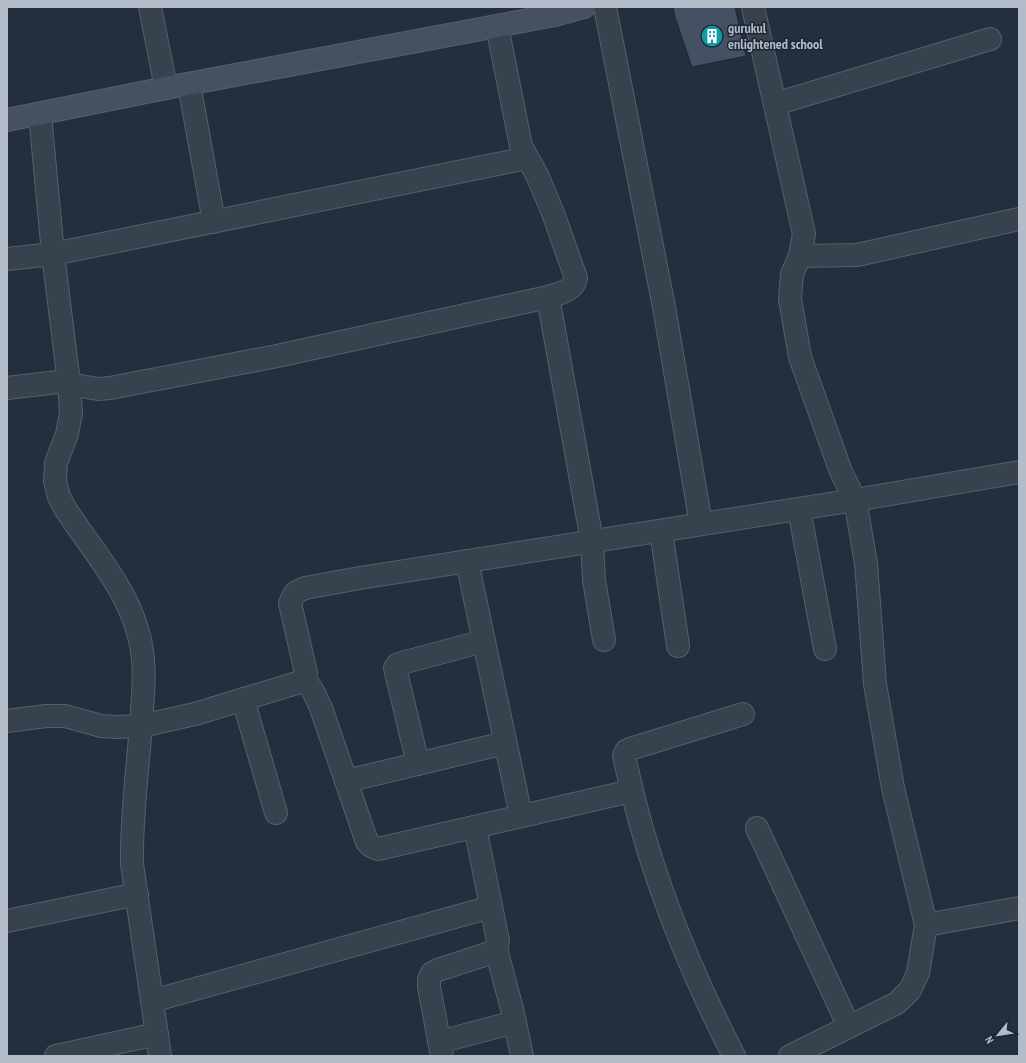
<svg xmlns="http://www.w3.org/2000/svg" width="1026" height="1063" viewBox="0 0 1026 1063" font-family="'PT Sans Narrow',sans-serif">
<rect width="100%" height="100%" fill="#242f3e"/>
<polygon fill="#455162" stroke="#1f2835" points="673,7 735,7 746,56 692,67 675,17"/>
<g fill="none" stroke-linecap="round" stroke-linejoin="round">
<g stroke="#565f6c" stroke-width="24">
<g id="street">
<polyline points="150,7 166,88"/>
<polyline points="605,7 664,307 701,524"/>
<polyline points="753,7 804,234 800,256 792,274 790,299 800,357 841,472 855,500 866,563 875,684 893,788 926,925 918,973 910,990 897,1003 790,1056"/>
<polyline points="189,84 214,222"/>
<polyline points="775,104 990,39"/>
<path d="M40,114l13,140 16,129 2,30 -4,21 -11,29 -1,18 4,16 7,13c25,38 58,75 71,119 9,27 7,54 5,81 -3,51 -11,103 -10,154l28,192"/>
<polyline points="800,256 857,255 1019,219"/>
<polyline points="7,259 53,254 527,158"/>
<polyline points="548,297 592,541 594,580 604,640"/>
<path d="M7,388l51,-6 40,7 12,-1 167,-32 271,-59c12,-4 26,-6 28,-19l-23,-65 -15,-36 -17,-31 -24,-120"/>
<polyline points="799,509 825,649"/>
<polyline points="661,531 678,646"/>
<polyline points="467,561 521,816"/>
<polyline points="304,678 313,691 321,708 367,842 371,846 378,849 631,791"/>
<polyline points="243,699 276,813"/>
<polyline points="7,721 46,716 65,716 101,726 116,727 141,726 195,714 300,682 304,678 306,673 290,603 295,593 305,588 360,578 855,500 1019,472"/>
<polyline points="418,764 395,668 398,664 484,641"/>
<polyline points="346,781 505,743"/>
<polyline points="757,828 849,1027"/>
<polyline points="7,921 137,894"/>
<polyline points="926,925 1019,908"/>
<polyline points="496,949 512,1009 522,1056"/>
<polyline points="152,1001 491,907"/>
<polyline points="439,1042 515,1022"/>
<polyline points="56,1056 157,1034"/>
<polyline points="442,1056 429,987 429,980 432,973 438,970 490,953 496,949 498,941 475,827"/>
<path d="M734,1056c-49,-95 -89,-196 -110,-301l2,-4 4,-2 113,-35"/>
</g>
</g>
<g stroke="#565f6c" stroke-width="24">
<polyline id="secondary" points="7,120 166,88 555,15 584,7"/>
</g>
<use href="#street" stroke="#38414e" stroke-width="22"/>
<use href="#secondary" stroke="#465061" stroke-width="22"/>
</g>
<defs>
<g id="building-disc" transform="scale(1.15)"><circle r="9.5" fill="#0f9aa8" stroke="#1d2633"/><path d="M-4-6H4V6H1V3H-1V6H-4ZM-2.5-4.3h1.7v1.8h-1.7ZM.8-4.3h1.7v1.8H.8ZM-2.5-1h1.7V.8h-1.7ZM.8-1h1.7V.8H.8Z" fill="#fff"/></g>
</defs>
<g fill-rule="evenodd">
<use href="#building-disc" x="712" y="36"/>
</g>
<g text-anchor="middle" stroke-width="3" stroke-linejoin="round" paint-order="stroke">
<g font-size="14" font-weight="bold" fill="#b4bcc9" stroke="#1d2633" text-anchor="start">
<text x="728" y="33">gurukul<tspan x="728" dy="16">enlightened school</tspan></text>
</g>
</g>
<rect width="1026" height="1063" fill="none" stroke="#b4bcc9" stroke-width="16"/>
<g transform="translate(998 1035) rotate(240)" stroke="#1d2633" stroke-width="3" paint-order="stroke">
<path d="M0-3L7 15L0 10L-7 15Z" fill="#b4bcc9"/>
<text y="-6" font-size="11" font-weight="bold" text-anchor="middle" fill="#b4bcc9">N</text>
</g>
</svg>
